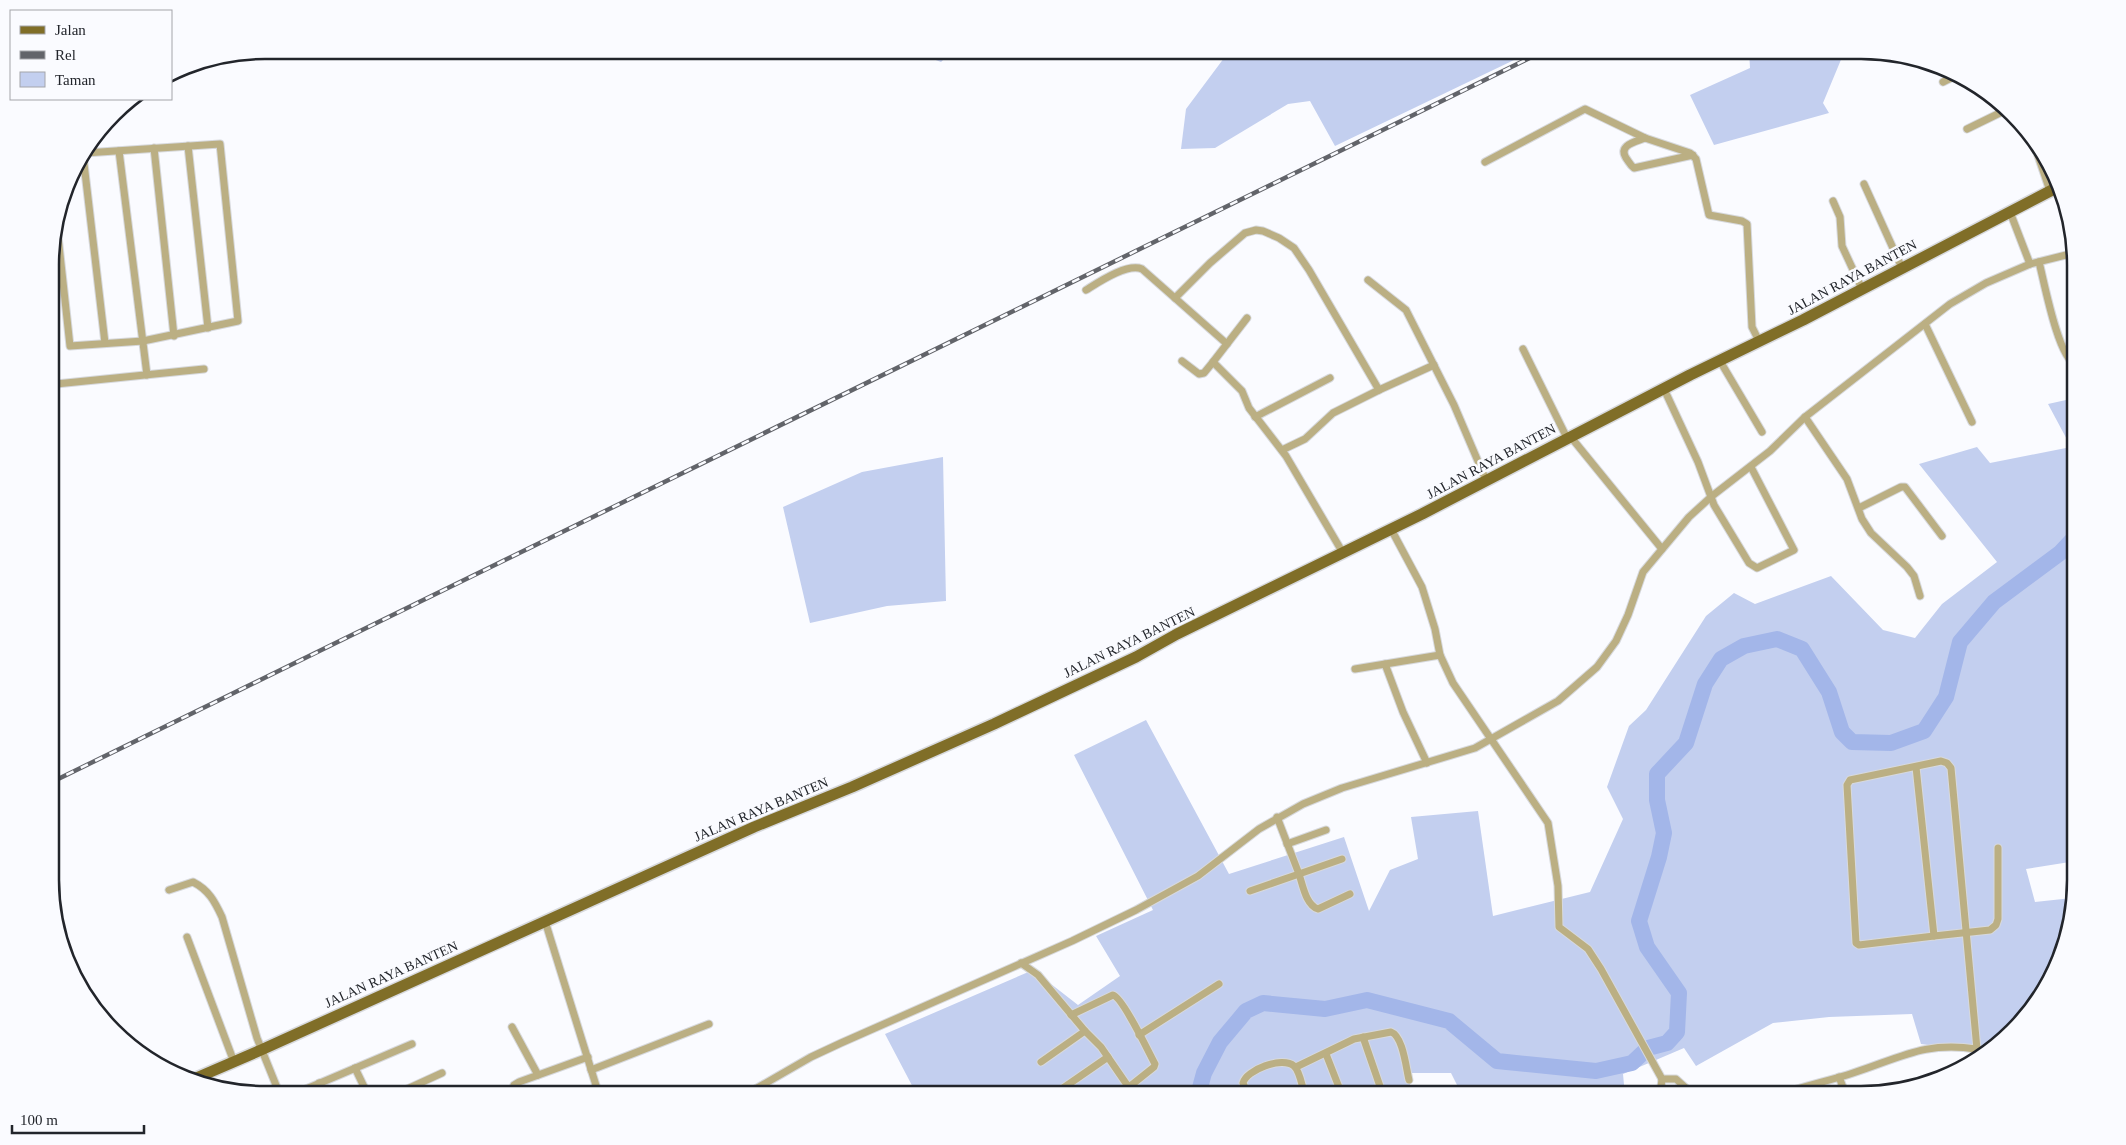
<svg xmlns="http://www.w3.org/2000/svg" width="2126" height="1145" viewBox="0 0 2126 1145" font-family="'Times New Roman',serif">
<rect width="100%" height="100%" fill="#fafbff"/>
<g fill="#c3cfef">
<polygon points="918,50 995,50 993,56 981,56 970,59 952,51 941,62 925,56"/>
<polygon points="1230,50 1535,50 1335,146 1310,101 1288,104 1215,148 1181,149 1186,109"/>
<polygon points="1749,50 1845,50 1823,103 1829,113 1714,145 1690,95 1750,68"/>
<polygon points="2075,398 2076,861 2026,869 2035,902 2072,898 2054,976 2023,1022 1988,1053 1921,1044 1912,1014 1829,1017 1773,1023 1696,1066 1684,1048 1623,1074 1625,1095 1462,1095 1451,1073 1412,1073 1408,1095 917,1095 885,1034 1033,970 1078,1005 1120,976 1096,936 1153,910 1074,755 1146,720 1229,874 1344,837 1369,911 1390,870 1418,859 1411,817 1478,811 1493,916 1590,892 1623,819 1607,787 1629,726 1646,710 1706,616 1734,593 1755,604 1831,576 1883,630 1915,638 1942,604 1997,562 1919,464 1977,447 1990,463 2071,447 2048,404"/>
<polygon points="943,457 946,601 887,606 810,623 783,507 862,472"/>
</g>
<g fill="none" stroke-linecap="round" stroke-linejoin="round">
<polyline stroke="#a3b6e9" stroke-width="16" points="1198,1095 1204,1073 1220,1042 1246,1011 1263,1003 1325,1009 1367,1000 1449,1021 1497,1061 1596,1071 1632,1063 1648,1048 1667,1043 1677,1032 1679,993 1647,947 1639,921 1659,857 1664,833 1657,800 1657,774 1686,743 1705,684 1721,659 1744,646 1777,639 1802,649 1829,692 1842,732 1852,742 1891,743 1924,731 1946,697 1960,642 1994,602 2060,553 2075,537"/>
<g stroke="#d7d9dd" stroke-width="9">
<g id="street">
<polyline points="1488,50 1491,54 1502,50"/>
<polyline points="1943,82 1959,74"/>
<polyline points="1967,129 2008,109"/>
<polyline points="2031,135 2050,191"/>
<path d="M1645,138c-10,4 -27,7 -19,20 3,4 4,7 8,10l59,-13"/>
<polyline points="188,146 208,328"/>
<polyline points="154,148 174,336"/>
<polyline points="119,151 147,375"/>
<polyline points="83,155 105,343"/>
<polyline points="1485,162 1585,109 1645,138 1690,153 1696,159 1709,215 1742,221 1747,224 1752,327 1759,341"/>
<polyline points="1864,184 1902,268"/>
<polyline points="1833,201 1840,217 1842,246 1862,289"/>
<polyline points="2010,212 2030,264"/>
<polyline points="57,227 70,346 143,341 238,321 220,144 85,153"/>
<path d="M2039,262c5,19 19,95 36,102"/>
<polyline points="1368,280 1406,310 1454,405 1486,480"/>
<path d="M1086,290c13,-8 41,-27 56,-21l85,75"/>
<polyline points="1175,298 1210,263 1245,233 1256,230 1263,231 1279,238 1294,248 1309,270 1379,390 1434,365"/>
<polyline points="1247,318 1213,362 1242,391 1249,408 1286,456 1343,553"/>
<polyline points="1925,324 1972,422"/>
<polyline points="1523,349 1567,438"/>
<polyline points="1182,361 1199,374 1204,373 1213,362"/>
<polyline points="1720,361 1762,432"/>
<polyline points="51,374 56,384 54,394 51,397"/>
<polyline points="56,384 204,369"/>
<polyline points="1664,389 1698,462 1714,505 1749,563 1757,568 1794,550 1751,467"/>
<polyline points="1255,417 1330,378"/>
<polyline points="1805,417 1847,479 1862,519 1871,533 1907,567 1914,576 1920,596"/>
<polyline points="1570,436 1662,549"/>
<polyline points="1282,450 1305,439 1333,413 1379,390"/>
<polyline points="1859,508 1901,487 1905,487 1942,536"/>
<polyline points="51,529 52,615"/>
<polyline points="1391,529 1422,587 1435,629 1440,655 1453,683 1548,823 1558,886 1559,927 1588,949 1601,969 1662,1079 1676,1079 1686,1088 1689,1095"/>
<polyline points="1385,664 1403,712 1427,763"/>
<polyline points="1355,669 1440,655"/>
<polyline points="1916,767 1934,936 1990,930 1996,925 1998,919 1998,848"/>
<polyline points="1287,844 1326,830"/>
<path d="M1342,859l-43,15c4,12 7,31 19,35l32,-15"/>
<path d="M169,890l24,-8c16,8 22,20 29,35l35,121 23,57"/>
<polyline points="1250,891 1299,874 1277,817"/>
<polyline points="545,921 599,1095"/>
<polyline points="1934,936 1859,945 1856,943 1847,785 1850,780 1941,761 1947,763 1951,768 1978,1060"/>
<polyline points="187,937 234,1062"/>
<polyline points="1021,963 1038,975 1085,1031 1101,1047 1134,1095"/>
<path d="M1071,1015l42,-20c10,3 35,56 42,69l-1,3 -35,28"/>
<polyline points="512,1027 538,1075"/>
<polyline points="1139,1035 1219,984"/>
<polyline points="1363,1037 1383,1095"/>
<polyline points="1326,1054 1342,1095"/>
<polyline points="1041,1062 1085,1031"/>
<path d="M1296,1067l58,-28 37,-7c12,4 15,36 18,48"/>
<polyline points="355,1068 368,1095"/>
<polyline points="591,1070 709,1024"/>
<polyline points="1839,1077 1846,1095"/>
<polyline points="319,1083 325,1095"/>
<polyline points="292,1095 412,1044"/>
<polyline points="394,1095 442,1073"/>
<polyline points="511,1095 514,1085 519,1082 588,1057"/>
<polyline points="745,1095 811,1057 841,1043 1072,941 1136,910 1198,876 1259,829 1303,804 1342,788 1475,748 1558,701 1597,667 1616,641 1628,615 1643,572 1689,517 1712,496 1770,451 1805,417 1950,304 1986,283 2030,264 2074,253"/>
<polyline points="1053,1095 1108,1057"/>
<path d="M1248,1095l-5,-12c3,-13 39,-27 51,-17 6,5 8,21 11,29"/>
<polyline points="1660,1095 1662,1079"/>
<path d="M1779,1095c24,-9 50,-14 74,-22 47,-15 72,-32 123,-24"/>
</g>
</g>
<g stroke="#d7d9dd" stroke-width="14">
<polyline id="primary" points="194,1079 261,1050 754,827 852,787 994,724 1136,657 1177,634 1422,514 1690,375 1803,320 2056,188"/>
</g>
<use href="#street" stroke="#bbaf83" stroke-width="7"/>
<use href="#primary" stroke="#806e28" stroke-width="11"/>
<g stroke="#62646a" stroke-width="4.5">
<polyline id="rail" points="52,782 1546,50"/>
</g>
<use href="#rail" stroke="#fafbff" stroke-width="2.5" stroke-dasharray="8" stroke-linecap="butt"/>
</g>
<g text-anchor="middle" stroke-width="5" stroke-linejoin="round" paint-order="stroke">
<g font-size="14" fill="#22252b" stroke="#fafbff">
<text transform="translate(1852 277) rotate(-28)" y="5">JALAN RAYA BANTEN</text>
<text transform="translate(1491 461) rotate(-28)" y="5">JALAN RAYA BANTEN</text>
<text transform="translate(1129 642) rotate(-26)" y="5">JALAN RAYA BANTEN</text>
<text transform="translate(761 809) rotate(-23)" y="5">JALAN RAYA BANTEN</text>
<text transform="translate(391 974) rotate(-24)" y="5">JALAN RAYA BANTEN</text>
</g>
</g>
<path d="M0 0H2126V1145H0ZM265 59H1861A206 206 0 0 1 2067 265V880A206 206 0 0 1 1861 1086H265A206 206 0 0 1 59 880V265A206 206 0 0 1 265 59Z" fill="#fafbff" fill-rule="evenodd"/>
<path fill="none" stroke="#22252b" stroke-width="2.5" d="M265 59H1861A206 206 0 0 1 2067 265V880A206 206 0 0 1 1861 1086H265A206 206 0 0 1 59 880V265A206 206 0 0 1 265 59Z"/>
<rect x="10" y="10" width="162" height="90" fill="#fafbff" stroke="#a4a5aa"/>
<rect x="20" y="26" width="25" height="8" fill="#806e28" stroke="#a4a5aa"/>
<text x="55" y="35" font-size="15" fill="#22252b">Jalan</text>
<rect x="20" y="51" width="25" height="8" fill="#62646a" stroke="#a4a5aa"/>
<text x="55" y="60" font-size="15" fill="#22252b">Rel</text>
<rect x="20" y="72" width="25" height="15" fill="#c3cfef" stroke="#a4a5aa"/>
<text x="55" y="85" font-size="15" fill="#22252b">Taman</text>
<path d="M12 1125v8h132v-8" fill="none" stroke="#22252b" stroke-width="2.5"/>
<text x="20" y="1125" font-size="15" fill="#22252b" stroke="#fafbff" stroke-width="4" paint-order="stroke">100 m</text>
</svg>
